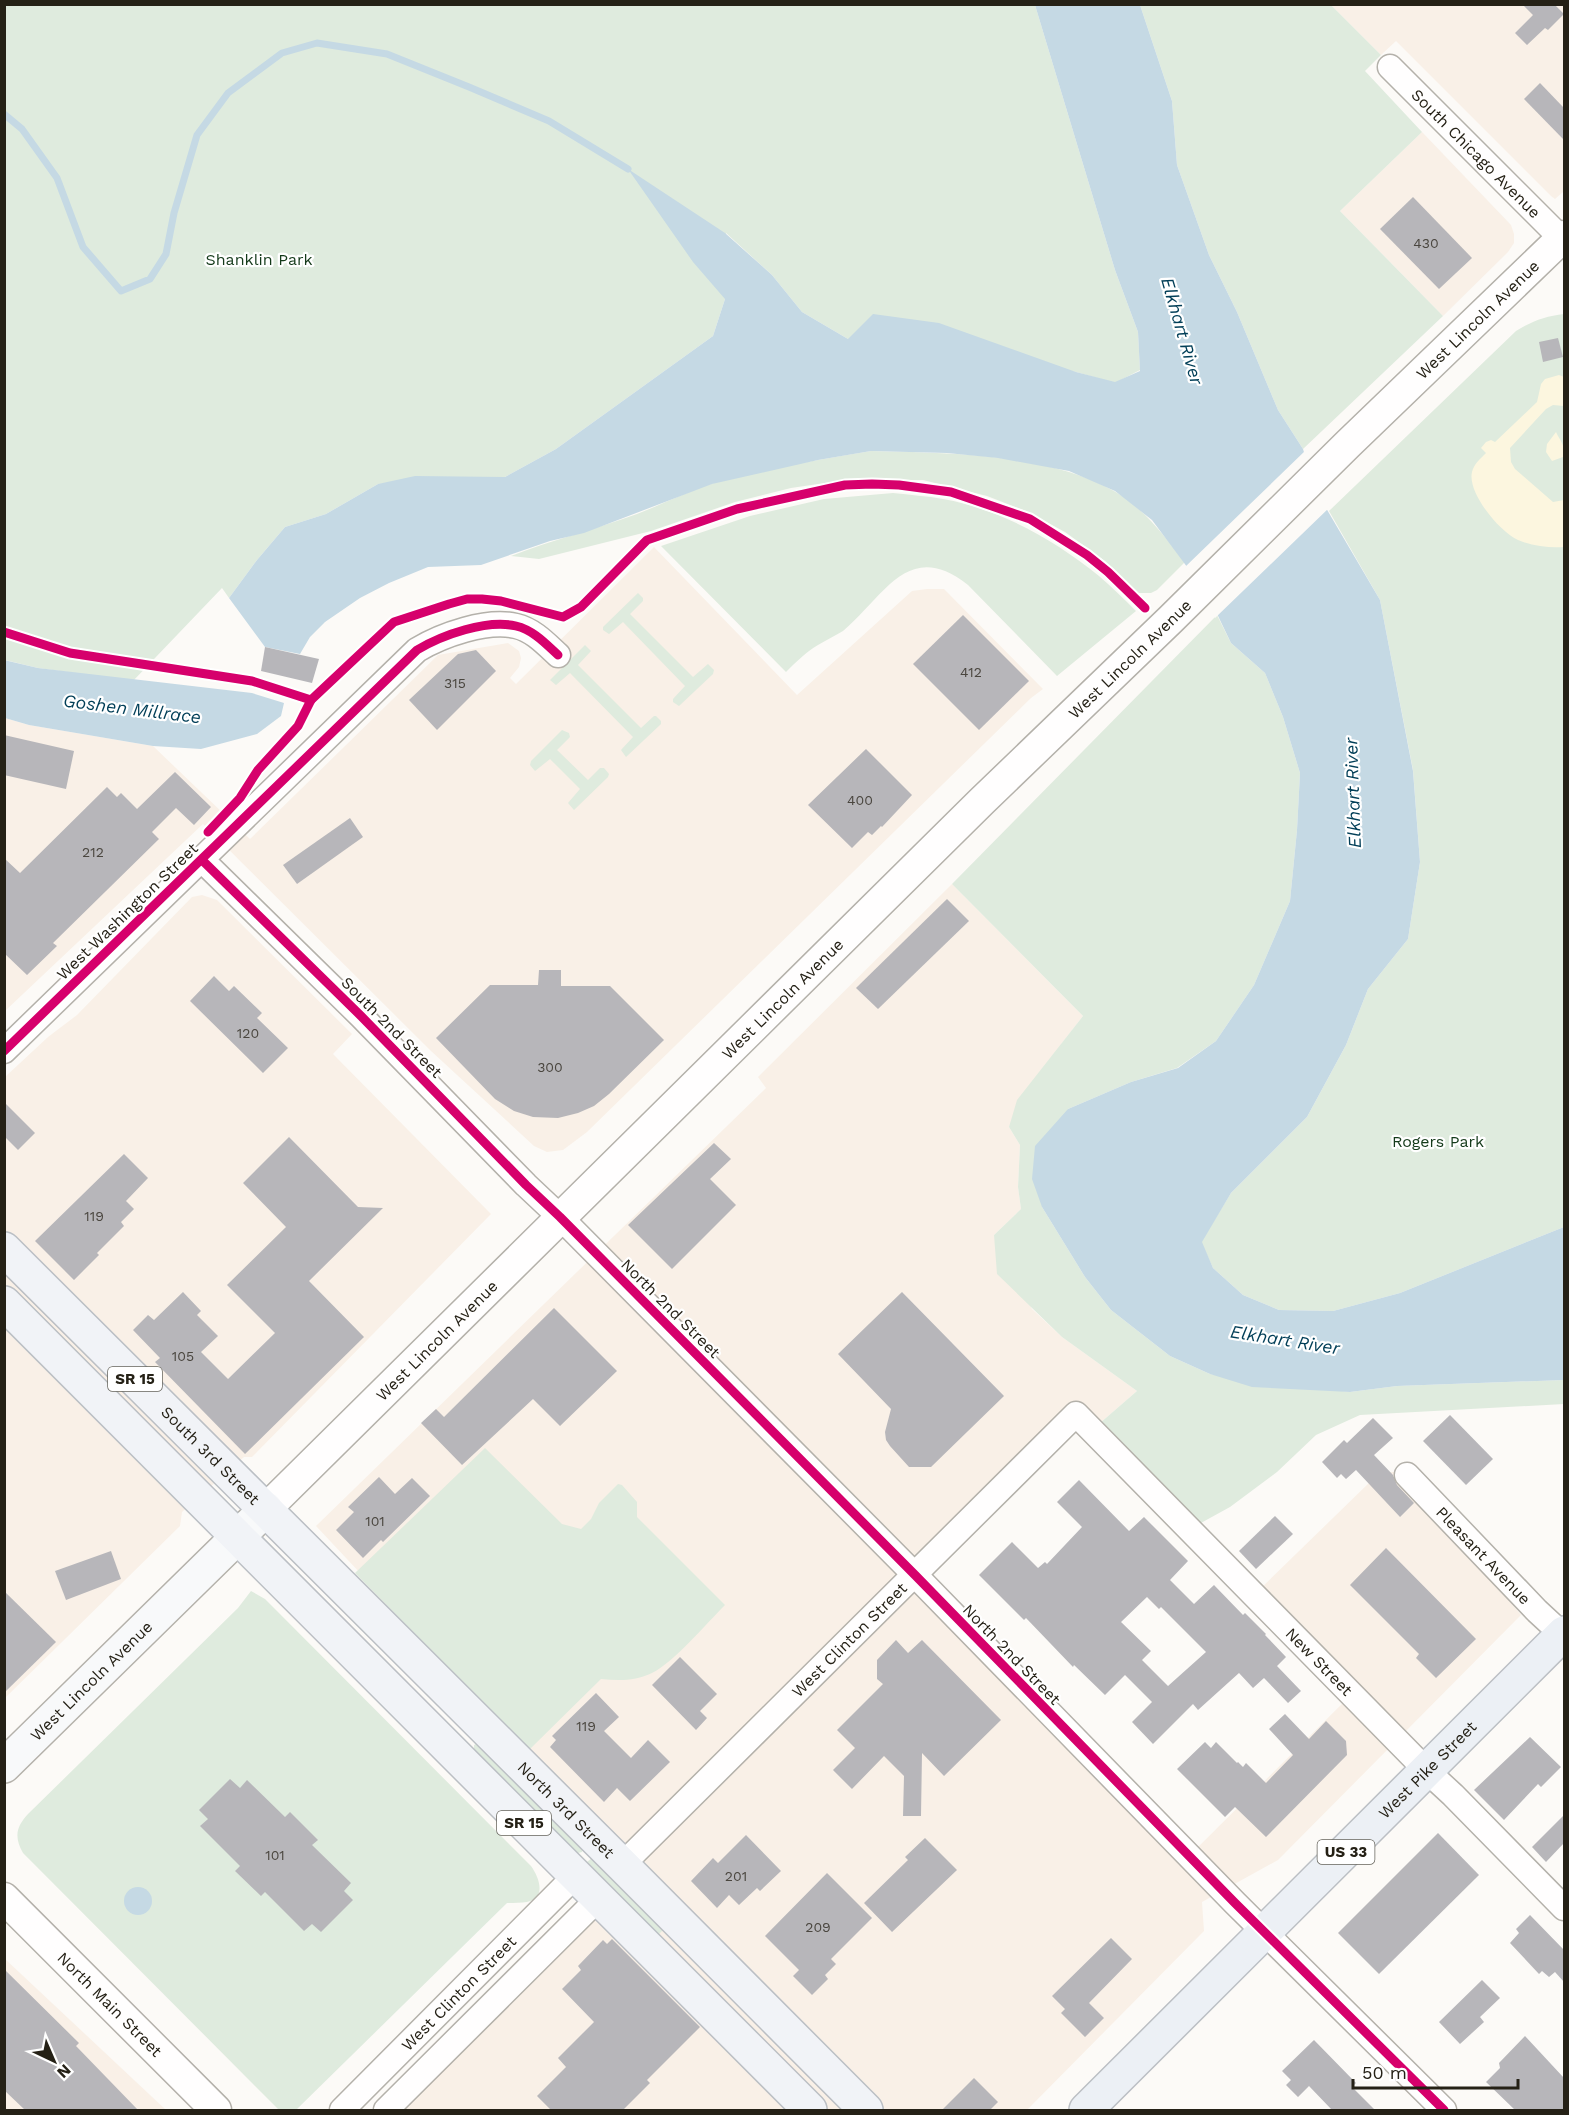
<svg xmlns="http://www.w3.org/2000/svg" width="1569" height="2115" viewBox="0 0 1569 2115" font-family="'Work Sans',sans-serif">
<rect width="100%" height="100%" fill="#fcfaf7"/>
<g fill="#f9f0e7">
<polygon points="1331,5 1564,5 1564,193 1563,192 1555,199 1551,196 1396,41 1381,55"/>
<polygon points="1422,132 1511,225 1514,234 1514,243 1508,252 1443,316 1340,211"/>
<polygon points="654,547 797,695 912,591 927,589 944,589 1043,689 1031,698 587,1132 563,1150 547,1152 534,1146 431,1051 203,824 5,1011 5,718 29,725 153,746 250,839 438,655 508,643 519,651 521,658 519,667 510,678 516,684"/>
<polygon points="952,884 1083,1016 1062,1043 1009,1127 1020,1145 1018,1187 1021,1209 994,1235 1032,1309 1062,1337 1137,1391 1092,1430 1077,1415 622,1865 591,1819 316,1526 766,1088 758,1077"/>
<polygon points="202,895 217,900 352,1034 333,1054 491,1214 252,1457 244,1457 182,1512 180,1526 5,1698 5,1077 48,1037 77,1015 192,897"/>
<polygon points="1385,1472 1397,1472 1406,1479 1521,1615 1278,1860 1202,1902 1204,1931 1027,2110 397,2110 627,1865 915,1581 1188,1857 1355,1691 1257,1592 1373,1479"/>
<polygon points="5,1959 166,2110 5,2110"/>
</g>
<g fill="#dfebde">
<polygon points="4,5 1035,5 1115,270 1138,332 1140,370 1115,383 1076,372 848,339 802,312 772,275 726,233 725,299 713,336 556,449 505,477 378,484 326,514 285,527 257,560 229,598 222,588 133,681 38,668 5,660"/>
<polygon points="1140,5 1331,5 1381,55 1365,71 1422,132 1340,211 1443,316 1303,449 1278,410 1237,312 1209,255 1177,165 1172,101"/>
<path d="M1564,314v913l-164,66 -67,18 -54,-1 -36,-15 -30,-27 -12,-26 30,-49 76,-76 39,-72 22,-56 40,-50 12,-77 -7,-92 -33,-170 -51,-89 187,-180c16,-10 30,-15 48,-17z"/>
<path d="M871,451c75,2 178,2 243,40 30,17 50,45 71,71l-28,28 -6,3h-14l-32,-32 -40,-29 -39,-21 -39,-15 -64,-16h-78l-54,8 -56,14 -84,29 -112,28 -28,-3c41,-16 84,-27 126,-42 26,-10 51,-23 77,-31 51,-15 105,-23 157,-32z"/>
<path d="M893,493c17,2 34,3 50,6 57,10 112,41 156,77 13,11 25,23 37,35l-79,65 -89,-91c-60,-47 -83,11 -125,46 -8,5 -17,9 -25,14 -12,7 -22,17 -32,27l-125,-126 89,-30 74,-17z"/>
<polygon points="638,593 643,598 643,601 630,614 693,677 708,664 714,670 713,674 679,706 673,702 673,699 685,686 623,622 609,634 603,630 603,627"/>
<polygon points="1217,615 1231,643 1265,673 1283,717 1300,773 1297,830 1290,901 1254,985 1216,1041 1177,1068 1131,1082 1068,1109 1042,1207 1085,1277 1111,1310 1170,1356 1210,1374 1350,1392 1397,1386 1564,1380 1564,1404 1360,1415 1316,1435 1277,1472 1230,1507 1190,1529 1092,1430 1137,1391 1062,1337 997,1274 994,1235 1021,1209 1018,1187 1020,1145 1009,1127 1017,1100 1083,1016 952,884"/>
<polygon points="585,645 591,651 578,665 641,728 654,716 656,716 661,721 661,724 626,757 621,750 633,737 570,673 556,685 550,680"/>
<polygon points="562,730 569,733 570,737 557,750 588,780 600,768 604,768 609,774 608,777 574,810 568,803 580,789 550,759 535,771 530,765 531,761"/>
<path d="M485,1448l77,76 19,5 10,-10 8,-16 19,-19 4,1 15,17v15l88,88c-19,19 -51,57 -73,68 -16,8 -33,8 -51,6l-72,71 -174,-177z"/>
<path d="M251,1591l14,8 266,267c8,11 16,32 -4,36 -6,1 -13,1 -20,1l-211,207h-17l-256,-257c-9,-16 -7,-26 5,-39l210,-206z"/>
<polygon points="478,1743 583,1848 582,1852 578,1853 574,1852 474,1752 474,1745"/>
<polygon points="592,1858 664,1929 659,1934 655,1932 589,1867 587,1862"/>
</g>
<g fill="#fcf6df">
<path d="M1559,375l5,2v29l-11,-1 -7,4 -36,39 1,14 4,7 38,33 11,-2v47c-15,1 -32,-1 -46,-7 -18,-8 -51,-47 -46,-68 2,-8 8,-13 14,-19l-5,-5 5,-6 5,-2 4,2 42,-40 4,-18 4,-5z"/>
<path d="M1556,432c3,7 11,15 7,25l-11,4 -6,-9 1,-8z"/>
</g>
<g fill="#c5d9e4">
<polygon points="1035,5 1140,5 1172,101 1177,165 1209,255 1237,312 1278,410 1303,449 1316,491 1380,600 1413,771 1420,862 1408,939 1368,989 1346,1045 1307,1117 1231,1193 1202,1242 1213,1268 1243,1295 1279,1310 1333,1311 1400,1293 1564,1227 1564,1380 1397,1386 1350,1392 1252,1387 1210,1374 1170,1356 1111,1310 1085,1277 1042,1207 1032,1179 1035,1146 1068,1109 1131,1082 1178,1068 1216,1041 1254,985 1290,901 1297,830 1300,773 1283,717 1265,673 1231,643 1208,595 1152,520 1115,491 1069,471 998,458 947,453 871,451 818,460 712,484 584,533 550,541 481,565 428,567 389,583 360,598 325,622 310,637 300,654 265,647 229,598 257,560 285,527 326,514 378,484 415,476 505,477 556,449 713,336 725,299 693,262 628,169 725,233 772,275 802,312 848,339 873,314 939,323 1076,372 1115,382 1140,371 1138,332 1115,270"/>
<polygon points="4,660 38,668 252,693 284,703 281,716 257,734 201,749 153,746 29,725 5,718"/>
<circle cx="138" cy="1901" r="14"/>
</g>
<polygon fill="#fcfaf7" points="1306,450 1318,489 1330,507 1215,618 1205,597 1185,567"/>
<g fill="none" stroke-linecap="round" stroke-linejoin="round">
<polyline stroke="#c5d9e4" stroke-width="7" points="4,114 22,129 57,178 83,247 121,291 150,279 166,254 174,213 197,135 228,93 282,53 317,43 387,54 469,87 549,121 628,169"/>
</g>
<g fill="#b7b6ba" fill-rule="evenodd">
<polygon points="1522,4 1554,4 1564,14 1548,30 1545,28 1527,45 1515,33 1533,15"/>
<polygon points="1540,83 1564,108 1564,140 1524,99"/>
<polygon points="1413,197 1472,258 1439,289 1380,229"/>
<polygon points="1558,338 1563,357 1543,362 1539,342"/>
<polygon points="963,615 1029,681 979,730 913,664"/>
<polygon points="265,647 319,659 312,683 261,671"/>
<polygon points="476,650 496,671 437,730 409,700 458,654"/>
<polygon points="4,735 74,751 66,789 4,775"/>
<polygon points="866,749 912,795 882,827 881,826 872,835 868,832 852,848 808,805"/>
<polygon points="175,772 211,807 194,825 176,808 152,832 159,839 53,943 57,946 27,975 4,953 4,858 20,873 107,787 117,797 121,793 137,809"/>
<polygon points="350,818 363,837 297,884 283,865"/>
<polygon points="947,899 969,921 878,1009 856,988"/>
<polygon points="539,970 561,970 561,986 610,986 664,1040 609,1094 594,1106 578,1113 558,1118 533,1117 514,1111 495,1099 436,1038 490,985 538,985"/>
<polygon points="214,976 229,991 234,986 262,1013 257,1018 288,1048 263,1073 190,1001"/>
<polygon points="4,1102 35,1133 18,1150 4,1136"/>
<polygon points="289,1137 358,1207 383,1208 309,1281 364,1337 245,1454 155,1362 160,1358 133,1330 148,1315 154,1320 183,1292 201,1311 197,1315 218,1336 201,1352 228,1379 275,1333 227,1285 286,1227 243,1183"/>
<polygon points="714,1143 731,1159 710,1179 736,1205 672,1269 628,1225"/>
<polygon points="124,1154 148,1178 126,1201 134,1209 121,1222 124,1226 97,1253 99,1255 74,1280 35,1241"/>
<polygon points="902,1292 1004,1396 931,1467 909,1467 890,1446 886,1440 885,1432 891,1409 838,1354"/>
<polygon points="554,1308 617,1371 560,1426 533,1399 462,1465 421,1423 436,1409 444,1417"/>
<polygon points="1450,1415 1493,1459 1466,1485 1423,1441"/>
<polygon points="1373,1418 1393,1438 1374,1455 1393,1475 1397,1485 1414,1503 1400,1517 1356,1470 1346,1479 1341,1474 1337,1478 1322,1462 1344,1440 1347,1443"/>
<polygon points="379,1477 395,1494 412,1478 430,1496 383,1542 381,1540 363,1558 336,1530 354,1512 348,1507"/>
<path d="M1079,1480l50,51 15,-14 44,44 -18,19 24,24 20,-19 29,30 2,-2 21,21 -1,1 21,22 -9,9 24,25 -13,12 -24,-25 -11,10 -14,-15 -41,37 -5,-6 -40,40 -21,-22 20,-20 -27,-27 -20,20 -31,-30 -1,2 -47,-49 -2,2 -45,-45 33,-33 26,26 7,-6 2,2 35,-37 -25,-25zM1147,1597l12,12 2,-2 45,45 -38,34 -26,-26 9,-9 -30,-29z"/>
<polygon points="1275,1516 1293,1534 1256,1569 1239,1551"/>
<polygon points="1386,1548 1476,1639 1436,1678 1416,1658 1419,1654 1350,1585"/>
<polygon points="111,1551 121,1579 66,1600 55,1571"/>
<polygon points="4,1591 56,1642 4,1693"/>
<polygon points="896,1640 908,1653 922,1640 1001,1720 944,1776 922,1753 921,1816 903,1816 904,1776 884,1756 852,1789 833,1770 855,1748 837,1730 883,1684 877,1679 877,1660"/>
<polygon points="680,1657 717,1694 700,1711 707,1718 696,1730 652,1685"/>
<polygon points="596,1693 619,1717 604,1731 631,1758 648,1740 670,1762 630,1801 617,1788 604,1802 550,1747 556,1740 552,1736"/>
<polygon points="1285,1714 1309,1739 1326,1721 1346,1741 1347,1755 1266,1837 1235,1807 1225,1817 1177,1769 1205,1742 1211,1748 1216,1742 1237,1763 1238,1762 1243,1767 1246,1763 1266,1783 1293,1755 1269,1729"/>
<polygon points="1530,1737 1561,1767 1541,1787 1538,1784 1504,1820 1474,1790"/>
<polygon points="230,1779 240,1788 247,1780 285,1817 290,1812 318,1840 312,1845 351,1883 344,1891 353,1900 321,1932 312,1924 304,1931 265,1892 261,1896 235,1871 240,1866 200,1826 208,1819 199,1810"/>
<polygon points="1564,1815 1564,1843 1546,1862 1532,1847"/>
<polygon points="1438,1833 1479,1875 1379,1974 1338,1933"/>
<polygon points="746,1835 781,1871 760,1891 757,1888 739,1905 729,1895 717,1908 691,1881 713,1858 718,1863"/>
<polygon points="925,1838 957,1870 892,1932 864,1903 908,1860 905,1857"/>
<polygon points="827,1873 872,1918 831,1959 836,1964 825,1975 828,1979 812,1995 793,1976 799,1970 765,1936"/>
<polygon points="1530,1915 1564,1950 1564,1982 1555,1972 1549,1977 1542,1971 1539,1974 1510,1943 1519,1933 1516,1929"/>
<polygon points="1111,1938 1132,1959 1089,2003 1104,2018 1085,2037 1061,2013 1065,2009 1052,1996"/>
<polygon points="612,1939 700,2027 647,2080 650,2083 623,2110 551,2110 537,2096 566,2067 558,2058 594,2022 562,1989 581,1970 578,1966 603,1940 607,1944"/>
<polygon points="4,1969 79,2043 76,2046 138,2110 25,2110 4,2090"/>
<polygon points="1482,1980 1500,1998 1480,2017 1484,2022 1460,2044 1439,2022"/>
<polygon points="1525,2036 1564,2078 1564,2110 1515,2110 1486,2082 1500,2068 1499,2063"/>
<polygon points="1314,2040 1356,2083 1352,2087 1375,2110 1332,2110 1309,2086 1298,2097 1286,2085 1291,2080 1282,2071"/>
<polygon points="974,2078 998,2102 990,2110 942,2110"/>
</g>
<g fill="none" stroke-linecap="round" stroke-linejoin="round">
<g stroke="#b4b1aa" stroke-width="27">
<g id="minor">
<path id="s1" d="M1390,67l172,172"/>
<polyline points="202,860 361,1016 526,1185 560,1217 915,1575 1235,1903 1444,2110"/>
<path d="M4,1051l413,-401c25,-15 70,-31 99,-24 17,4 29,17 42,29"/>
<path id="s2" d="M1407,1475l130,136 26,24"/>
<path id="s3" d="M622,1865l454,-451 351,357 26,24 111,113"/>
<path id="s4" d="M342,2110l234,-235"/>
<polyline points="386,2110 599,1898"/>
</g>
</g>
<g stroke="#b4b1aa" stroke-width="33">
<g id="tertiary">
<path id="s5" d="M266,1509l716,-708 189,-182 177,-175 216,-208"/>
<path id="s6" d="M4,1898l212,212"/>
</g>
</g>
<g stroke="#b4b1aa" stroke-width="36">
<g id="secondary">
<path id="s7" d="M4,1766l262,-257"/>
</g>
</g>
<g stroke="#bbbfc4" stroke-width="36">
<g id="primary">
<path id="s8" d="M4,1249l618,616 244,245"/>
<polyline points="4,1303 810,2110"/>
</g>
</g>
<g stroke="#bbbfc4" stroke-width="36">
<g id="trunk">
<path id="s9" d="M1086,2110l478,-477"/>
</g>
</g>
<use href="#minor" stroke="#fffefe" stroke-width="24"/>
<use href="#tertiary" stroke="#fffefe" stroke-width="30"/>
<use href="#secondary" stroke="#f8f9fa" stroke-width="33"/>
<use href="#primary" stroke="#f1f3f7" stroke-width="33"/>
<use href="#trunk" stroke="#ecf0f5" stroke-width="33"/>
<g stroke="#fff" stroke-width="13">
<g id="cycleway">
<polyline points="4,632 70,653 252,681 311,700"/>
<polyline points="208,832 240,798 258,770 298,726 311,700 394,622 449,604 467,599 482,599 501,601 563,617 581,607 647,540 737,509 845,485 872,484 899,485 951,492 1030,519 1087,555 1108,572 1145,608"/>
<polyline points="202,860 361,1016 526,1185 560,1217 915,1575 1235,1903 1444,2110"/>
<path d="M4,1051l413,-401c25,-15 70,-31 99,-24 17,4 29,17 42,29"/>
</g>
</g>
<use href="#cycleway" stroke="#d6006c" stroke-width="9"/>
</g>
<g text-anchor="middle" stroke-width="4.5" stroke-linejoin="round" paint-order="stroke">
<g font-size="14" fill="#4a463f">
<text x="1426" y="248">430</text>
<text x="971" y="677">412</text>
<text x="455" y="688">315</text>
<text x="860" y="805">400</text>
<text x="93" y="857">212</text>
<text x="248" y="1038">120</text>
<text x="550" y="1072">300</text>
<text x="94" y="1221">119</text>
<text x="183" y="1361">105</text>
<text x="375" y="1526">101</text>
<text x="586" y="1731">119</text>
<text x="275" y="1860">101</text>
<text x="736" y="1881">201</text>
<text x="818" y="1932">209</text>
</g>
<g fill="#fff" stroke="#66645c" stroke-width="1.5">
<rect x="108" y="1367" width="54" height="24" rx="4.5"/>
<rect x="497" y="1811" width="54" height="24" rx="4.5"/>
<rect x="1317.5" y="1840" width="57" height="24" rx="4.5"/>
</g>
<g font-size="15" font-weight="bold" fill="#252116">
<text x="135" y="1384">SR 15</text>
<text x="524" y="1828">SR 15</text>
<text x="1346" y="1857">US 33</text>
</g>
<g font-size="16" fill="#252116" stroke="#fff">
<text dy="6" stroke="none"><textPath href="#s1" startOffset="122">South Chicago Avenue</textPath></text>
<text dy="6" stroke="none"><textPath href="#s5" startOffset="1698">West Lincoln Avenue</textPath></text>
<text dy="6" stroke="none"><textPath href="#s5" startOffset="1212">West Lincoln Avenue</textPath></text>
<text transform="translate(127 911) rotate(-44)" y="6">West Washington Street</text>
<text dy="6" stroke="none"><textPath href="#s5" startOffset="726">West Lincoln Avenue</textPath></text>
<text transform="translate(392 1027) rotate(45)" y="6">South 2nd Street</text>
<text transform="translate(671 1308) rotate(45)" y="6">North 2nd Street</text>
<text dy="6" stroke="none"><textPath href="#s5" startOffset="240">West Lincoln Avenue</textPath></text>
<text dy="6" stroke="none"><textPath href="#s8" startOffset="292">South 3rd Street</textPath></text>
<text dy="6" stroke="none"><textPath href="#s2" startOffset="111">Pleasant Avenue</textPath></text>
<text dy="6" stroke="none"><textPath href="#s3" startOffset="320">West Clinton Street</textPath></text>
<text transform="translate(1012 1654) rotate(46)" y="6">North 2nd Street</text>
<text dy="6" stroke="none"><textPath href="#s3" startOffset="987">New Street</textPath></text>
<text dy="6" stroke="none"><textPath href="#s7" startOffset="122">West Lincoln Avenue</textPath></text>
<text dy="6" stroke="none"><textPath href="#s9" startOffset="482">West Pike Street</textPath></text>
<text dy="6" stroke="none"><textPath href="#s8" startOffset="794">North 3rd Street</textPath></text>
<text dy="6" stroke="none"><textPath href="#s4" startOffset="165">West Clinton Street</textPath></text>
<text dy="6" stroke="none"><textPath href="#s6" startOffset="150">North Main Street</textPath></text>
</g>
<g font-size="16" fill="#143a1a" stroke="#fff">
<text x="259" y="265">Shanklin Park</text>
<text x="1438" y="1147">Rogers Park</text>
</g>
<g font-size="18" font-style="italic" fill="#013e57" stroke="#fff">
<text transform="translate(1182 331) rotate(74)" y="6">Elkhart River</text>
<text transform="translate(132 709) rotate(7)" y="6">Goshen Millrace</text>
<text transform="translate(1353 793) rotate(-92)" y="6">Elkhart River</text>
<text transform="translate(1285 1340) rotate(9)" y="6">Elkhart River</text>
</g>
</g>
<rect width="1569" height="2115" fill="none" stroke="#252116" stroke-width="12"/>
<g transform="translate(54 2061) rotate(136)" stroke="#ffffff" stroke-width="4.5" paint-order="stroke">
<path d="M0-4.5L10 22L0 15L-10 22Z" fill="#252116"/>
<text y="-9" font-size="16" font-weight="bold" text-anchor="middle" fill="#252116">N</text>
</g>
<path d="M1353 2079v9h165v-9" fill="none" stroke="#252116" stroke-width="3"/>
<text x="1362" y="2079" font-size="18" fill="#252116" stroke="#ffffff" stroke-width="4.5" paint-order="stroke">50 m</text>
</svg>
